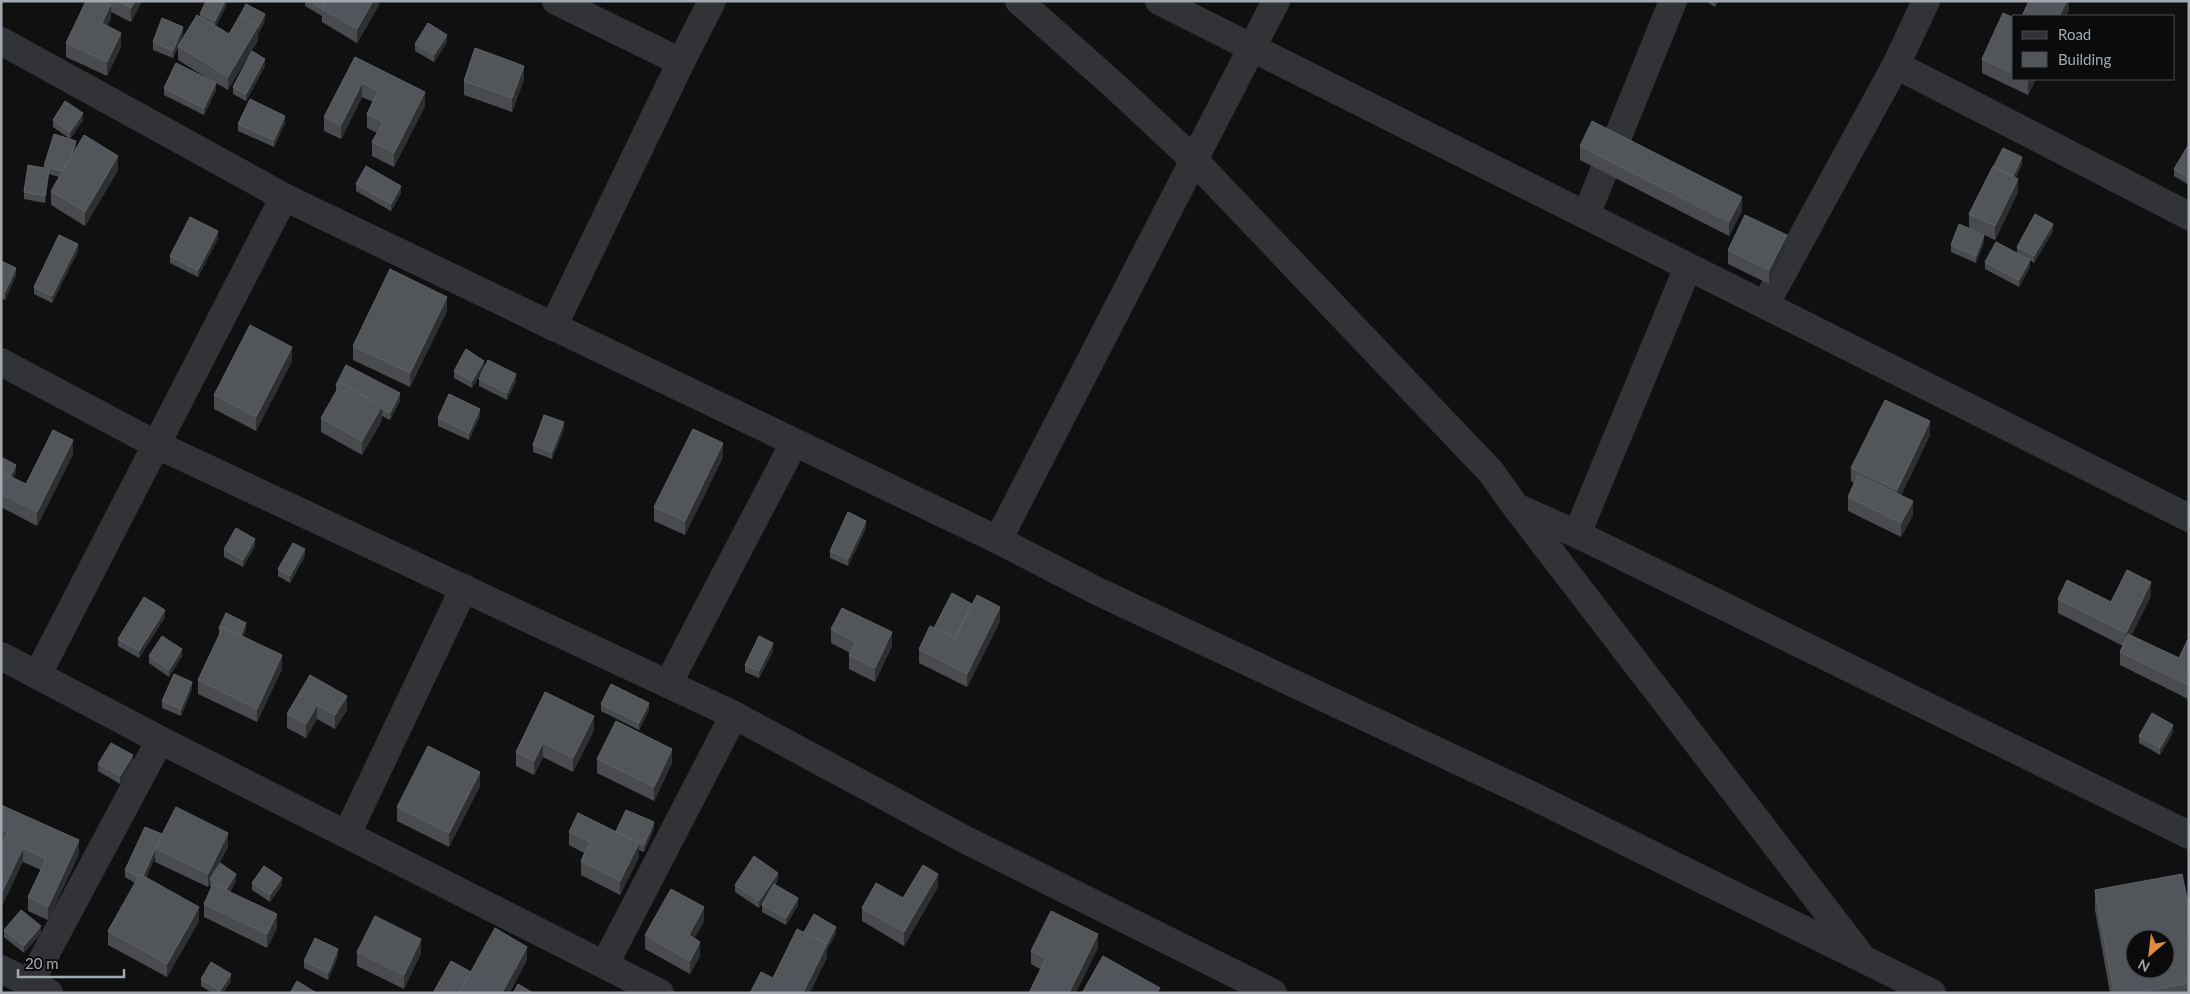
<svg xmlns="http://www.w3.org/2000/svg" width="2190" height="994" viewBox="0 0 2190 994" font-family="Lato,sans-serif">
<rect width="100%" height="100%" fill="#101011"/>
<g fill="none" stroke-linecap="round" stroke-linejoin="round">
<g stroke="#323336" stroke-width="28">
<polyline points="556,1 681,62"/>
<polyline points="1019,1 1117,88 1194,160 1491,472 1516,507 1858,952"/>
<polyline points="1159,1 2189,518"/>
<polyline points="1,41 284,197 998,540 1097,591 1535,797 1932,993"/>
<polyline points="1896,65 2189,216"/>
<polyline points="1586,215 1673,1"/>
<polyline points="1765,305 1896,65 1926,1"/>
<polyline points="553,327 681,62 712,1"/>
<polyline points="1,362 155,444 734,715 964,839 1273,993"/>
<polyline points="1518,508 1577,534 2189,835"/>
<polyline points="1577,534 1688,267"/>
<polyline points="998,540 1276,1"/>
<polyline points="1,656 160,740 660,993"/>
<polyline points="38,674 284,197"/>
<polyline points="668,684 794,443"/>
<polyline points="347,834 464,588"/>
<polyline points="605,964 734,715"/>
<polyline points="1,969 49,993"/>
<polyline points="30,983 160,740"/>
</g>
</g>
<g fill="#494b4e">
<polygon points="110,1 142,1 131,22 111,12 111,18 107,26 121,47 107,76 66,57 66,43 110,4"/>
<polygon points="226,1 226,6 216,26 229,34 265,21 258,34 258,40 228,90 216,83 216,90 204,115 164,95 164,88 213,82 178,60 178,47 173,58 153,50 153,42 183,34 178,46 200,16 200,14"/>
<polygon points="305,1 379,1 379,5 357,43 322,22 322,16 305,6"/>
<polygon points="1706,1 1718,1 1715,7"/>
<polygon points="2014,18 2014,79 2036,79 2028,95 1982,73 1982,59"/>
<polygon points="447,42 434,62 415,51 415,44"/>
<polygon points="355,57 425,106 394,167 372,156 372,142 377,133 367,128 367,114 373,102 362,97 341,139 324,131 324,117"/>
<polygon points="265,66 246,101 233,94 233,87"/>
<polygon points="524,79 512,112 464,95 464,81"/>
<polygon points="53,120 83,120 70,139 53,127"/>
<polygon points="285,123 274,147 238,131 238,124"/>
<polygon points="2189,144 2189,185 2174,176 2174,169"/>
<polygon points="1580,146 1742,211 1729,236 1580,160"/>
<polygon points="76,148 75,151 118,170 85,226 51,205 51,191 59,177 49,174 45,203 24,199 24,192 44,168 44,166"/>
<polygon points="2022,164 2016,177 2018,192 1995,240 1969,228 1969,214 1994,166"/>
<polygon points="356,184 401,193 391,211 356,191"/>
<polygon points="2053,231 2034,263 2030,260 2030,267 2019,287 1985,269 1985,262 2017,253 2017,247"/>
<polygon points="218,238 198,277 170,263 170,256"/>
<polygon points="1984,242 1976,263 1951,252 1951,245"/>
<polygon points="1787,249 1769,284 1728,264 1728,250"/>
<polygon points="78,251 52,303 34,294 34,287"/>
<polygon points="1,261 16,275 5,300 1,298"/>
<polygon points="447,311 410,387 353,360 353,346"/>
<polygon points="292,361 256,431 214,409 214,395"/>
<polygon points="484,366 516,381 507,400 479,386 479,379 481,373 472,388 454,378 454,371"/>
<polygon points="336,385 400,401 390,420 382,416 382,420 362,455 321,432 321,418 336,392"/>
<polygon points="480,416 469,440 438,426 438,418"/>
<polygon points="564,429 552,459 533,452 533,445"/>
<polygon points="1930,435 1901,495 1913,515 1901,537 1848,511 1848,497 1854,483 1851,481 1851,468"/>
<polygon points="73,454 37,526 1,507 1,457 16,472 13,478 26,484"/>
<polygon points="723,457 685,535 654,521 654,507"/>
<polygon points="866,528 848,566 830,558 830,551"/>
<polygon points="255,546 243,567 224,557 224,549"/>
<polygon points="305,556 290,583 278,576 278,569"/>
<polygon points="2151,596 2131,636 2179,658 2189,639 2188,699 2120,665 2120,652 2123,646 2058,613 2058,599 2111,602"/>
<polygon points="165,617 139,658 118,646 118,639"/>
<polygon points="1000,621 967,687 919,663 919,649 934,628"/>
<polygon points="219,628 246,630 243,636 282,669 257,722 198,694 198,680 219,635"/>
<polygon points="831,629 892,646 875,682 849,669 849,655 850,653 831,643"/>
<polygon points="773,651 759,678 745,672 745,665"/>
<polygon points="149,656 182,656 169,677 149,663"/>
<polygon points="310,675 347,710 335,729 317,719 306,738 287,728 287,714"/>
<polygon points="192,689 181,716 162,708 162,701"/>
<polygon points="545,692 594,730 573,772 543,757 534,775 516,766 516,752"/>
<polygon points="601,704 649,710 639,730 601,711"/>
<polygon points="2173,732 2160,755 2139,743 2139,736"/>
<polygon points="597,759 672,763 654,801 597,773"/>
<polygon points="133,763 120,784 98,771 98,764"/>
<polygon points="480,786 449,847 397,821 397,807"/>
<polygon points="1,805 79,854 48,920 28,911 28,897 41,870 23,862 1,843"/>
<polygon points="654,829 644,852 639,850 639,857 620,895 581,875 581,861 584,853 569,845 569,832 616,831"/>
<polygon points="162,834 228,847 217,868 236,881 230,892 277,928 267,948 204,917 204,904 211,887 210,886 210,883 208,887 155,862 155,857 146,878 199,921 167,977 108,945 108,931 135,883 125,877 125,870"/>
<polygon points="778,880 775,885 798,905 786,925 762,912 762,905 764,901 759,908 735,892 735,885"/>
<polygon points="252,883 282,885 270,902 252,890"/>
<polygon points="938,887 904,946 862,921 862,908 903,898"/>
<polygon points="2095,890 2189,908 2189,993 2110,993 2095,910"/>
<polygon points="704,921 694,939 700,956 690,974 645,949 645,935"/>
<polygon points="4,930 41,933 24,953 4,937"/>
<polygon points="1098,948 1040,969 1031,964 1031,951"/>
<polygon points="357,952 421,953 404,989 357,966"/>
<polygon points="338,956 328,980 304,968 304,961"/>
<polygon points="201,979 231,981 223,993 212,993 201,986"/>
</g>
<g fill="#2e2f31">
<polygon points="135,1 142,1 131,22 131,8"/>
<polygon points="225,1 226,1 226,6 215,28 215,21"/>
<polygon points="373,1 379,1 379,5 357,43 357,29"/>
<polygon points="1715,1 1718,1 1715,7"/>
<polygon points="2067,1 2069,1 2069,10 2066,16 2059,16"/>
<polygon points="111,4 111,18 102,37 102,23"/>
<polygon points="265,14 265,21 258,34 258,40 228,90 228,77"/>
<polygon points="183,27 183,34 173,58 173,51"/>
<polygon points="121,33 121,47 107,76 107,62"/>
<polygon points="447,35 447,42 434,62 434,55"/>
<polygon points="265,59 265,66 246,101 246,94"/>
<polygon points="524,66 524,79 512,112 512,98"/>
<polygon points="2029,79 2036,79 2028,95 2028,81"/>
<polygon points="216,83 216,90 204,115 204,108"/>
<polygon points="362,83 362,97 341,139 341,125"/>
<polygon points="425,92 425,106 394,167 394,153"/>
<polygon points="83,113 83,120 70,139 70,132"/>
<polygon points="285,116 285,123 274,147 274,140"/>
<polygon points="76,141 76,148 65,179 65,172"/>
<polygon points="118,156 118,170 85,226 85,212"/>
<polygon points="2022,157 2022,164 2012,185 2012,177"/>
<polygon points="49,169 49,176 45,203 45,196"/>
<polygon points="2018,179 2018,192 1995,240 1995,226"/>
<polygon points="401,186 401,193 391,211 391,204"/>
<polygon points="1742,197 1742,211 1729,236 1729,222"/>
<polygon points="2053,224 2053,231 2034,263 2034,256"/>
<polygon points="218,231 218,238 198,277 198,270"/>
<polygon points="1787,235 1787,249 1769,284 1769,270"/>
<polygon points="1984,235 1984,242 1976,263 1976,256"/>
<polygon points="78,244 78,251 52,303 52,296"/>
<polygon points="2030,260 2030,267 2019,287 2019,280"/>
<polygon points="16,268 16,275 5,300 5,292"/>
<polygon points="447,297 447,311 410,387 410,373"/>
<polygon points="292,347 292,361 256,431 256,417"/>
<polygon points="484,361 484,368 472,388 472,381"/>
<polygon points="516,374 516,381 507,400 507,393"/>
<polygon points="400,393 400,401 390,420 390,413"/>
<polygon points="382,406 382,420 362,455 362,441"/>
<polygon points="480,409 480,416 469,440 469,433"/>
<polygon points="1930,421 1930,435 1897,504 1897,490"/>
<polygon points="564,422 564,429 552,459 552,452"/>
<polygon points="73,440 73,454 37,526 37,512"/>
<polygon points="723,443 723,457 685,535 685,521"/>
<polygon points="16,465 16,472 9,487 9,480"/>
<polygon points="1913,501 1913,515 1901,537 1901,523"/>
<polygon points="866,521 866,528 848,566 848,559"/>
<polygon points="255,539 255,546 243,567 243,560"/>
<polygon points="305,549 305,556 290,583 290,576"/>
<polygon points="2151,582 2151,596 2126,647 2126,633"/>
<polygon points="1000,607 1000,621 967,687 967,674"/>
<polygon points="165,610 165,617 139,658 139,651"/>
<polygon points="246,623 246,630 239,645 239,638"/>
<polygon points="892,632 892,646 875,682 875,668"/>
<polygon points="773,643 773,651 759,678 759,671"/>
<polygon points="182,649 182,656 169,677 169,670"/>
<polygon points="282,655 282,669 257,722 257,709"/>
<polygon points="192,682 192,689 181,716 181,709"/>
<polygon points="347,696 347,710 335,729 335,715"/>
<polygon points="649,703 649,710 639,730 639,723"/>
<polygon points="317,705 317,719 306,738 306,724"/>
<polygon points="594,716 594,730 573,772 573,758"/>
<polygon points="2173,725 2173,732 2160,755 2160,748"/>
<polygon points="543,743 543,757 534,775 534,761"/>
<polygon points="672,749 672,763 654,801 654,787"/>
<polygon points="133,755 133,763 120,784 120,776"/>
<polygon points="480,772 480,786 449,847 449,833"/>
<polygon points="654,822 654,829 644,852 644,845"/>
<polygon points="228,833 228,847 211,880 210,879 210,883 208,887 208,874"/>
<polygon points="79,840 79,854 48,920 48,907"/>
<polygon points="639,843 639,857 620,895 620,881"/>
<polygon points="23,848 23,862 1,908 1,894"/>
<polygon points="155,849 155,857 142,886 142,879"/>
<polygon points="778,873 778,880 759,908 759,901"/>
<polygon points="236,874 236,881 226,897 226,890"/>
<polygon points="938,874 938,887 904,946 904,932"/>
<polygon points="282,878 282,885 270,902 270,895"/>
<polygon points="798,898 798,905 786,925 786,918"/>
<polygon points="199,907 199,921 167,977 167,964"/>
<polygon points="704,907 704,921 689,949 689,935"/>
<polygon points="277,914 277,928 267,948 267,934"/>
<polygon points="41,926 41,933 24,953 24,946"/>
<polygon points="836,927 836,934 827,950 827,958 810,993 803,993 825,947"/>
<polygon points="1098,934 1098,948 1076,993 1069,993"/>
<polygon points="421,939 421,953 404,989 404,975"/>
<polygon points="700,942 700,956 690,974 690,961"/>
<polygon points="527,947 527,960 510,993 502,993"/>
<polygon points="338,949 338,956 328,980 328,973"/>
<polygon points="231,974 231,981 223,993 220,993 220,991"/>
</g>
<g fill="#525559" stroke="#5f6267" fill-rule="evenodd">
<polygon points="86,1 104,1 111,4 102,23 121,33 107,62 66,43"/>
<polygon points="118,1 135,1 131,8"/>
<polygon points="206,1 225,1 215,21 200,14"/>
<polygon points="309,1 326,1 322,9"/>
<polygon points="326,1 373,1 357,29 322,9"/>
<polygon points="2029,1 2067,1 2059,16 2022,16"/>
<polygon points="246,4 265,14 258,27 258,26 240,15"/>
<polygon points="2003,13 2014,18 2014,74 1982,59"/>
<polygon points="197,15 229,34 240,15 258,26 228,77 178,46"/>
<polygon points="162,18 183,27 173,51 153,42"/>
<polygon points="428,23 447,35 434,55 415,44"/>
<polygon points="475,48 524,66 512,98 464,81"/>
<polygon points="252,51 265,59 246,94 233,87"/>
<polygon points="355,57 425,92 394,153 372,142 383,122 367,114 378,91 362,83 341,125 324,117"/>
<polygon points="176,63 216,83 204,108 164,88"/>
<polygon points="250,99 285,116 274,140 238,124"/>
<polygon points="65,101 83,113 70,132 53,120"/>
<polygon points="1592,121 1742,197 1729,222 1580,146"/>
<polygon points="54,134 76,141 70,159 62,171 44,166"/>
<polygon points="84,135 118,156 85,212 51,191"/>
<polygon points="2189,144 2189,178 2174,169"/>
<polygon points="2003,148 2022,157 2013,176 1994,166"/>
<polygon points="28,165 49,169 45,196 24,192"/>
<polygon points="366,166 401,186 391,204 356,184"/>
<polygon points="1993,166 2018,179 1995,226 1969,214"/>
<polygon points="2035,214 2053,224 2034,256 2017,247"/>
<polygon points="1745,215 1787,235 1769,270 1728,250"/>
<polygon points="190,217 218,231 198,270 170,256"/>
<polygon points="1959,224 1984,235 1976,256 1951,245"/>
<polygon points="59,235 78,244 52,296 34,287"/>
<polygon points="1996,242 2030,260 2019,280 1985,262"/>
<polygon points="1,261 16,268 5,292 1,291"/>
<polygon points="390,269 447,297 410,373 353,346"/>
<polygon points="250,325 292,347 256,417 214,395"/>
<polygon points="466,349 484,361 472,381 454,371"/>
<polygon points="488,360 516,374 507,393 479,379"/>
<polygon points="346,365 400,393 390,413 382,409 382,406 341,383 339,386 336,385"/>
<polygon points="341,383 382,406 362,441 321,418"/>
<polygon points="449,394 480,409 469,433 438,418"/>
<polygon points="1885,400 1930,421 1897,490 1851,468"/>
<polygon points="544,415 564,422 552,452 533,445"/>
<polygon points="693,429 723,443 685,521 654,507"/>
<polygon points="53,430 73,440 37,512 1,494 1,472 26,484"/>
<polygon points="1,457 16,465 10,477 1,472"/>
<polygon points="1858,475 1913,501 1901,523 1848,497"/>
<polygon points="848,512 866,521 848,559 830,551"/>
<polygon points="236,528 255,539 243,560 224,549"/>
<polygon points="293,543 305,549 290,576 278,569"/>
<polygon points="2127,570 2151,582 2126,633 2058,599 2067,580 2111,602"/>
<polygon points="952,593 972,604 954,638 934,628"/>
<polygon points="977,595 1000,607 967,674 919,649 930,626 955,638"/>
<polygon points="144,597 165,610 139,651 118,639"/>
<polygon points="842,608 892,632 875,668 849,655 856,642 831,629"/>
<polygon points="226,613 246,623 241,635 223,627 222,629 219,628"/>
<polygon points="223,627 282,655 257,709 198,680"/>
<polygon points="2128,634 2179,658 2188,639 2189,639 2188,685 2120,652"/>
<polygon points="162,636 182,649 169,670 149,656"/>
<polygon points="759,636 773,643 759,671 745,665"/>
<polygon points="174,674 192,682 181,709 162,701"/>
<polygon points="310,675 347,696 335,715 317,705 306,724 287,714"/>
<polygon points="611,684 649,703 639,723 601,704"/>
<polygon points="545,692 594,716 573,758 543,743 534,761 516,752"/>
<polygon points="2152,713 2173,725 2160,748 2139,736"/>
<polygon points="616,721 672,749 654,787 597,759"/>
<polygon points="111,743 133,755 120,776 98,764"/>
<polygon points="428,746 480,772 449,833 397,807"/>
<polygon points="1,805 79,840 48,907 28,897 46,859 23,848 1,894 1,847 8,833 1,829"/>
<polygon points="176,807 228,833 208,874 155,848"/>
<polygon points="626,810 654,822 644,845 616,831"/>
<polygon points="578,813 639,843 620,881 581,861 590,842 569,832"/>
<polygon points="145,827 162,834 143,876 140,874 139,877 125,870"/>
<polygon points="754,856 778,873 759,901 735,885"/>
<polygon points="220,863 236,874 226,890 210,879"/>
<polygon points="923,865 938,874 904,932 862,908 876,883 903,898"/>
<polygon points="264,866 282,878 270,895 252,883"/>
<polygon points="140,874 199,907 167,964 108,931"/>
<path d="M2182,874l7,34v35h-2l2,10v30l-55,10h-20l-19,-103zM2135,939h30v30h-30z"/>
<polygon points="213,884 277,914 267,934 204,904"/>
<polygon points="774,884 798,898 786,918 762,905"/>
<polygon points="671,889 704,907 689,935 700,942 690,961 645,935"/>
<polygon points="21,910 41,926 24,946 4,930"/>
<polygon points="1051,911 1098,934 1069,993 1029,993 1046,958 1031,951"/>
<polygon points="814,914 836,927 827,944 804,932"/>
<polygon points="375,916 421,939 404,975 357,952"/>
<polygon points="495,928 527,947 502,993 459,993"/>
<polygon points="797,929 827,944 803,993 750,993 761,972 773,978"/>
<polygon points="315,938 338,949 328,973 304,961"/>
<polygon points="1103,956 1160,988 1157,993 1082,993"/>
<polygon points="451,961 471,972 459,993 433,993"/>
<polygon points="211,962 231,974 220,991 201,979"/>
<polygon points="297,981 315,992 314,993 290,993"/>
<polygon points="518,984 533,993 513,993"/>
</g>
<rect width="2190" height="994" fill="none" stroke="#a3a9b1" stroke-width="5"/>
<rect x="2012" y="15" width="162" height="65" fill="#0b0b0c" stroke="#484a4e"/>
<rect x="2022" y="31" width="25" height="8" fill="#323336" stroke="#484a4e"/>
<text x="2058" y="40" font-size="15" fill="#a3a9b1">Road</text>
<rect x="2022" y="52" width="25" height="15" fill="#525559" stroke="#484a4e"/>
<text x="2058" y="65" font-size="15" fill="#a3a9b1">Building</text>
<g transform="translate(2150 954) rotate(208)"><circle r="24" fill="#0b0b0c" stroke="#484a4e"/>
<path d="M0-4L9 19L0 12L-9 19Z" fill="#dc8d3e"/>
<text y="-8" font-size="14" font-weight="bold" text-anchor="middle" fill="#a3a9b1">N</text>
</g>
<path d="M18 969v8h106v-8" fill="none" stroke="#a3a9b1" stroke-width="2.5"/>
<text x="25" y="969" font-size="15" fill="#a3a9b1" stroke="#0b0b0c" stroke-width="4" paint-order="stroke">20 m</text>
</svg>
